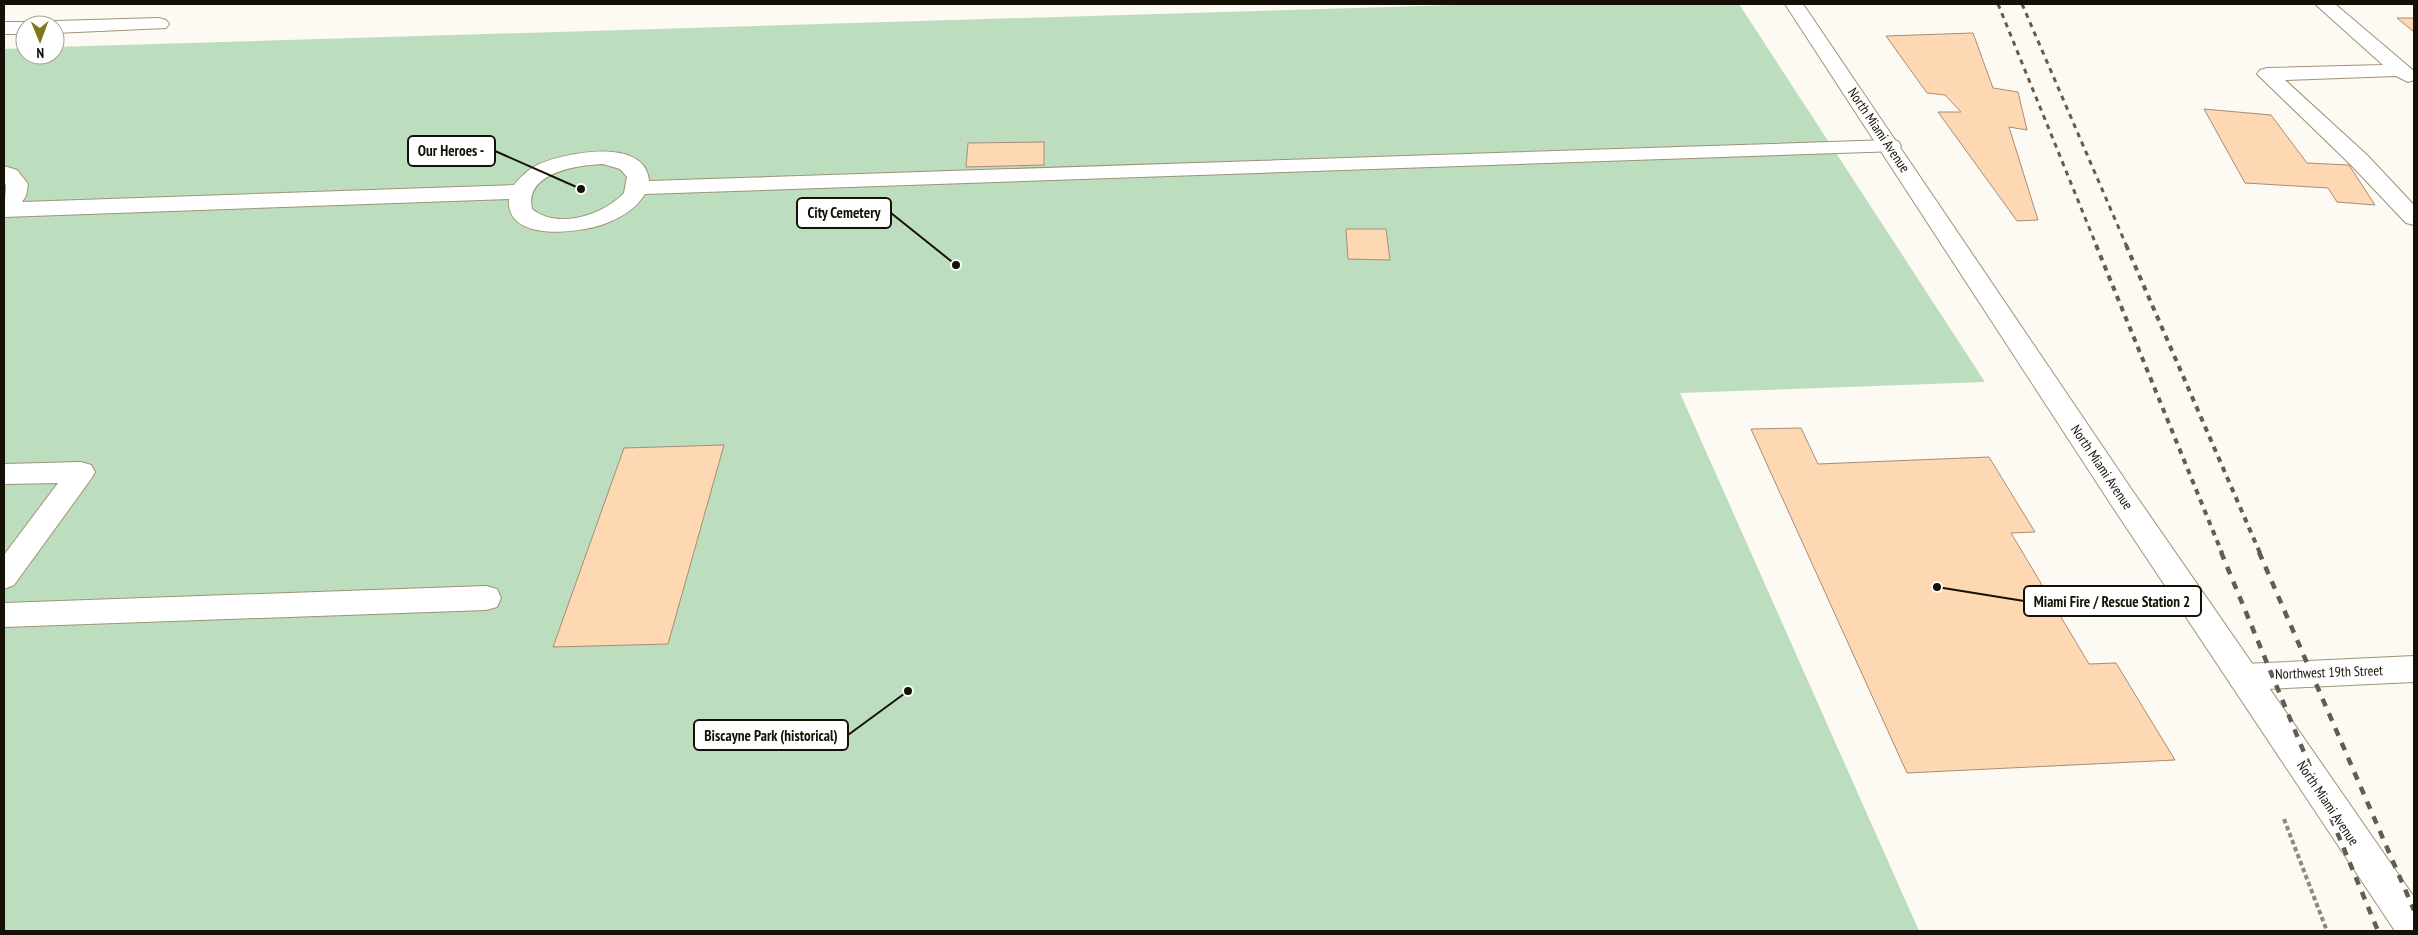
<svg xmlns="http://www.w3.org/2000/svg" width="2418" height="935" viewBox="0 0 2418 935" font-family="'PT Sans Narrow',sans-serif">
<rect width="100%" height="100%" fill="#fdfaf4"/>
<polygon fill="#bcdebe" points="1489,4 1739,4 1985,382 1680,393 1919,931 4,931 4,49 25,48 25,55 55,55 55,47"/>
<g fill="#fed7b3" stroke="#a68d77">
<polygon points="2397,18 2414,18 2414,32"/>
<polygon points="1973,33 1993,88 2018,92 2027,130 2009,127 2038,220 2017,221 1938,112 1961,112 1945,95 1927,93 1886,36"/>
<polygon points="2204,109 2271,115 2307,163 2349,165 2375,205 2337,202 2328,188 2245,183"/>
<polygon points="1044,142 1044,165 966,167 968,143"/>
<polygon points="1346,229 1386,229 1390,260 1348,259"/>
<polygon points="1801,428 1818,464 1989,457 2035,532 2011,533 2089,664 2116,663 2175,760 1907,773 1751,429"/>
<polygon points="724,445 668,644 553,647 624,448"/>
</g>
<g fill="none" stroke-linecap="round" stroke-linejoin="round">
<g stroke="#a19275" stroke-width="2">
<g id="minor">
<polygon points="2315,4 2335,4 2414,71 2414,80 2408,82 2396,76 2285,80 2367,155 2414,205 2414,225 2406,223 2351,165 2257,74 2260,70 2267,68 2383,65"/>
<polygon points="159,18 166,20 169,24 166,28 55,33 55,25 47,25 55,21"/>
<polygon points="4,22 25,22 33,25 25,25 25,34 4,34"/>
<path d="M1890,140l8,1 3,5 -3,5 -1253,43c-9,14 -21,22 -36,28 -24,11 -104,22 -100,-23l-505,18 2,-32 -2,-2v-17l13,4 11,14 -2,12 -4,6 492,-17c6,-8 14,-15 23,-20 25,-12 109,-29 112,16zM603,164l17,5 7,8 -3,16c-21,22 -66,37 -92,16 -8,-37 47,-44 71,-45z"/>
<polygon points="81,462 91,465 95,472 91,479 14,585 4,589 4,555 58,483 4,484 4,464"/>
<polygon points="486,586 497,589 501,598 497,607 486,610 4,627 4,603"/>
<polygon points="2414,656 2414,682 2243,690 2232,686 2227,677 2232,668 2243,664"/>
</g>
</g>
<g stroke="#a19275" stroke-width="2">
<polygon id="major" points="1785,4 1803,4 2132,490 2414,897 2414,931 2395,931 2112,506"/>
</g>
<polyline stroke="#8e8a82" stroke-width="4" stroke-dasharray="4.5 3" stroke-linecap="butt" points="2284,819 2327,931"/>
<use href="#minor" fill="#fff" fill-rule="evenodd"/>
<use href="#major" fill="#fff" fill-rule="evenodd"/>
<g stroke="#615d54" stroke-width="3" stroke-dasharray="5 5" stroke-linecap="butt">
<polyline points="1998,4 2097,247"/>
<polyline points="2022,4 2127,247"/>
</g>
<g stroke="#615d54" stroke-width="4" stroke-dasharray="5.5 5.5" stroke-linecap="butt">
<polyline points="2096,245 2222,553"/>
<polyline points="2126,245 2260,553"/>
</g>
<g stroke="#615d54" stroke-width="4.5" stroke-dasharray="8 8" stroke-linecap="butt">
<polyline points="2221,552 2378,931"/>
<polyline points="2259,552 2414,910"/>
</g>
</g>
<g text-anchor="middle" stroke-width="4" stroke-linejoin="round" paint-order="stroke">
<g font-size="14" fill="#161106" stroke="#fff">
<text transform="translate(1879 130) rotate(56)" y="5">North Miami Avenue</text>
<text transform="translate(2102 467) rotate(56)" y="5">North Miami Avenue</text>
<text transform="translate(2329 672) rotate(-2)" y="5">Northwest 19th Street</text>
<text transform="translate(2328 803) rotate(56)" y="5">North Miami Avenue</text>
</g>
</g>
<path fill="none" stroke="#161106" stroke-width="2" d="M581 189L495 151M956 265L891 213M1937 587L2024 601M908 691L848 735"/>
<g fill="#161106" stroke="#fff" stroke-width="2">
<circle cx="581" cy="189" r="5"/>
<circle cx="956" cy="265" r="5"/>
<circle cx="1937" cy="587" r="5"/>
<circle cx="908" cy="691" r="5"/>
</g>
<g fill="#fff" stroke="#161106" stroke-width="2">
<rect x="408" y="136" width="87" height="30" rx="5"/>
<rect x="797" y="198" width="94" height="30" rx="5"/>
<rect x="2024" y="586" width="177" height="30" rx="5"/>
<rect x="694" y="720" width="154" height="30" rx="5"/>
</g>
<g font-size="15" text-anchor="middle" font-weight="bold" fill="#161106">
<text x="451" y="156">Our Heroes -</text>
<text x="844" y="218">City Cemetery</text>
<text x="2112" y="607">Miami Fire / Rescue Station 2</text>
<text x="771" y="741">Biscayne Park (historical)</text>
</g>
<rect width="2418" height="935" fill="none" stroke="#161106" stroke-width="10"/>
<g transform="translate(40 40) rotate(179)"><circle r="24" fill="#ffffff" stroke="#a2a09b"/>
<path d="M0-4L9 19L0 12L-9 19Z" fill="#80771c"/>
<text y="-8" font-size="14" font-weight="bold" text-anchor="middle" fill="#161106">N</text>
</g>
</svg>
